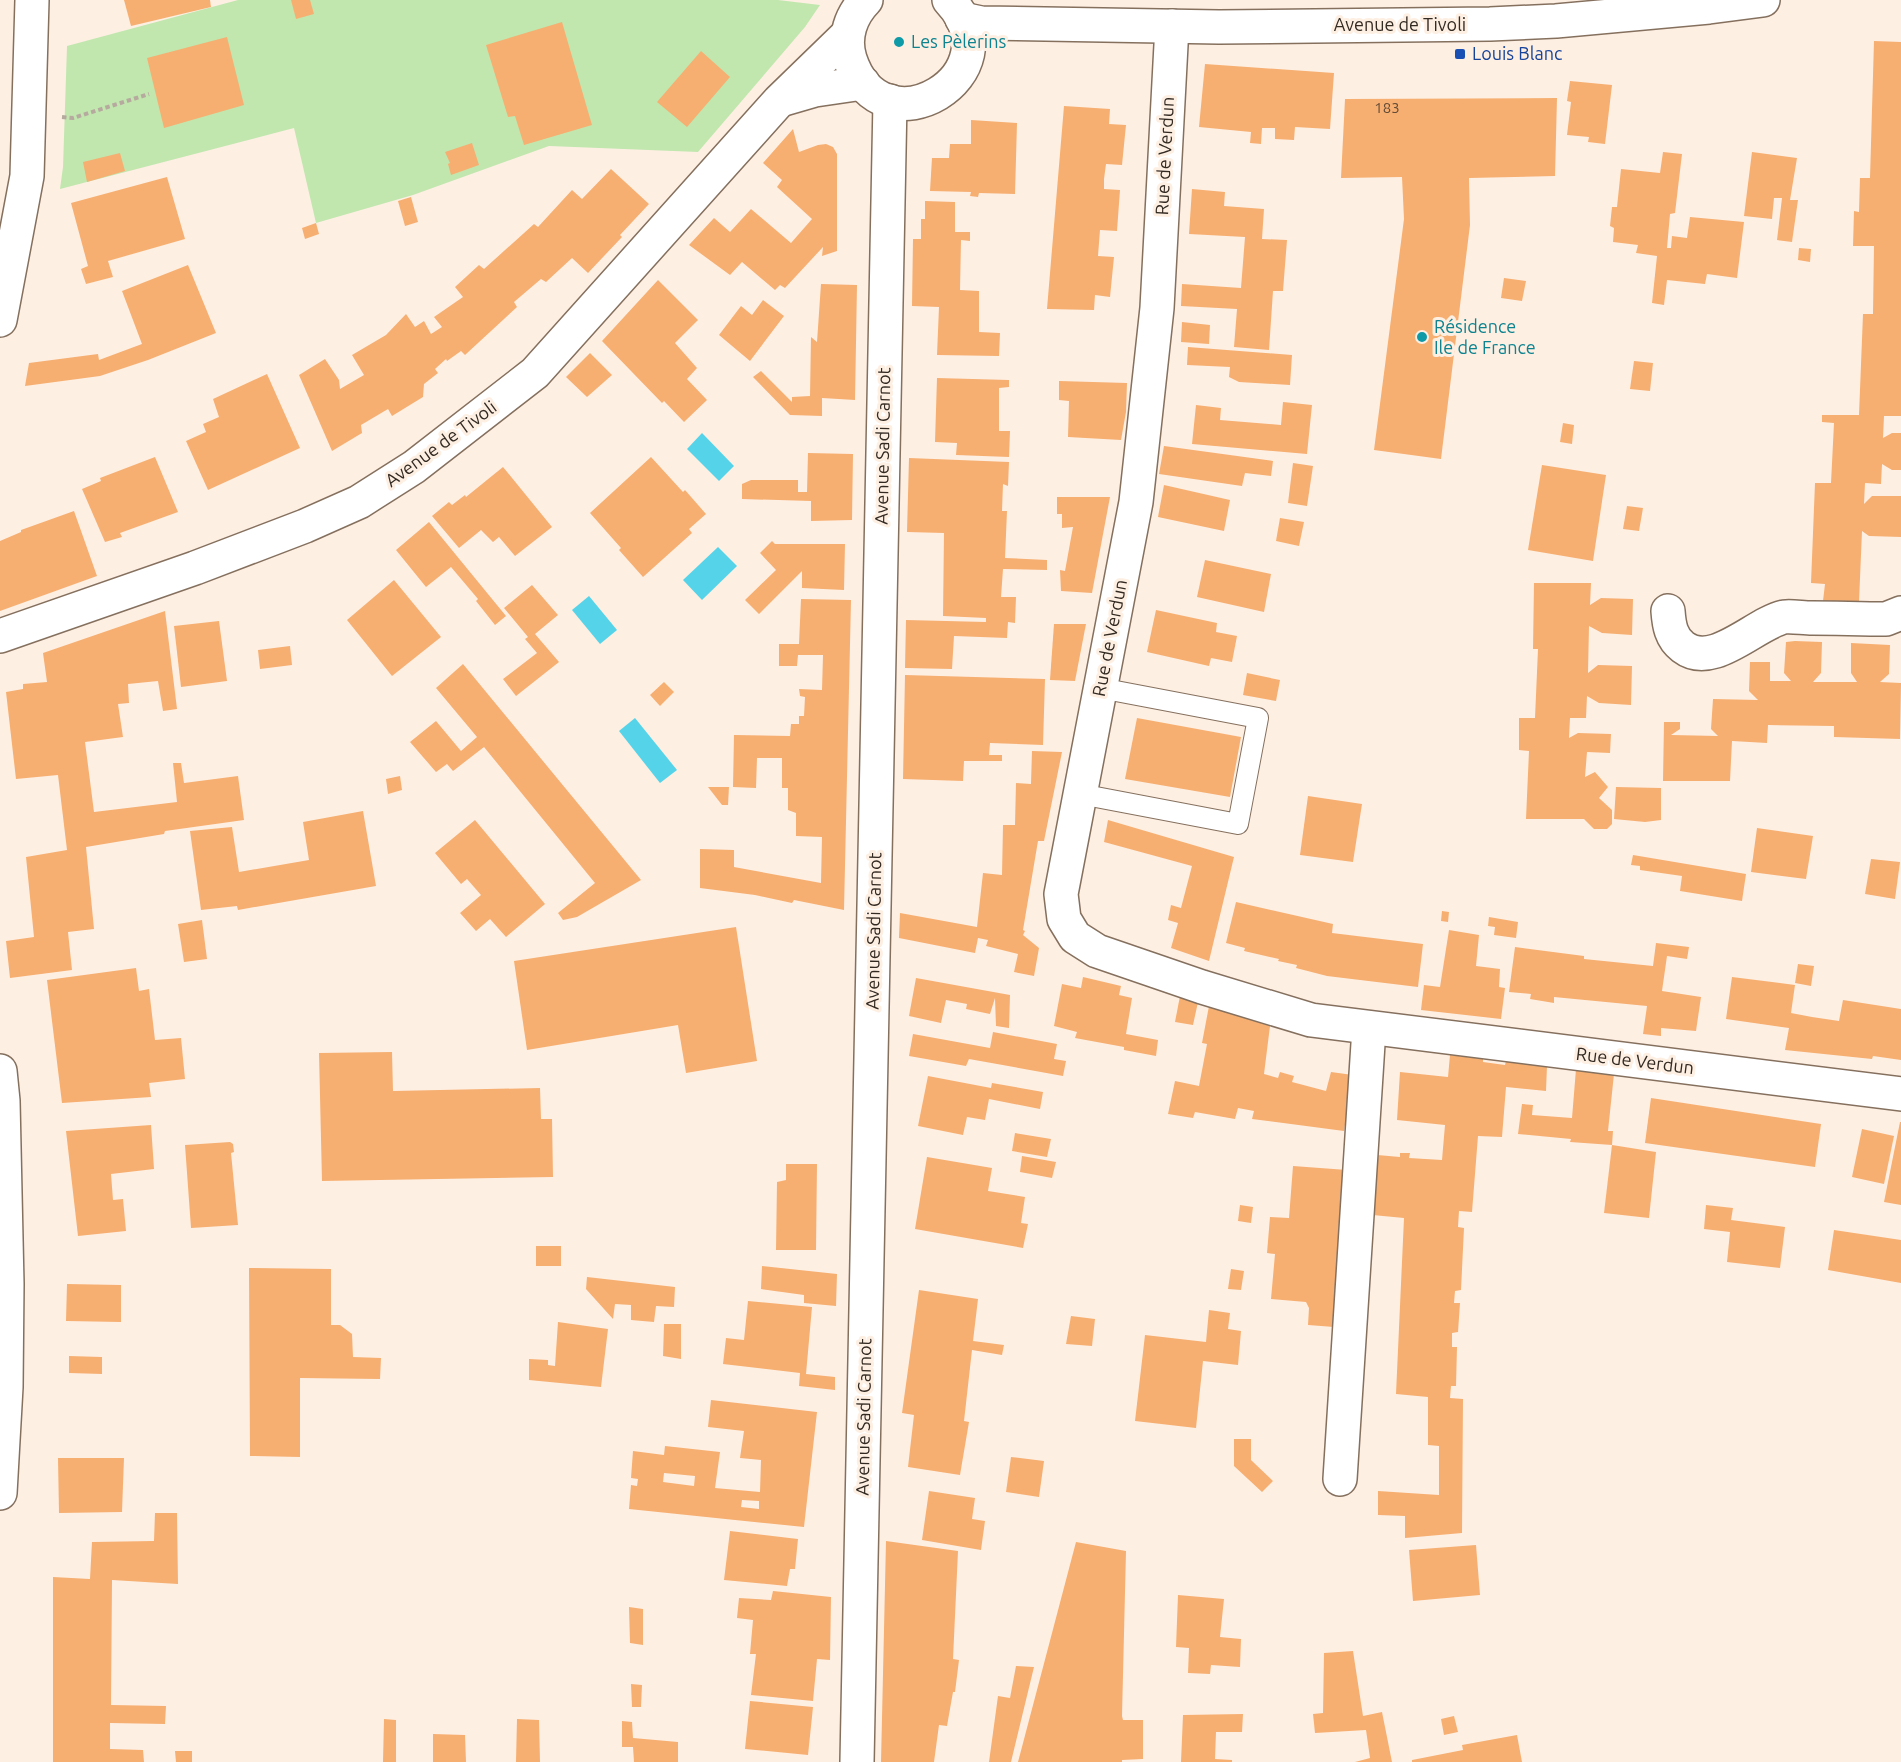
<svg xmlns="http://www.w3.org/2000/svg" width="1901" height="1762" viewBox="0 0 1901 1762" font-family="Ubuntu,sans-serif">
<rect width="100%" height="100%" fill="#feefe3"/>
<polygon fill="#c1e7af" points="238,0 778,0 820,5 805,27 698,152 549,146 413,195 316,223 294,128 60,189 63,167 67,46"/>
<g fill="#55d4e9">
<polygon points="702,433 734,466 719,481 687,449"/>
<polygon points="718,547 737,566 702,600 683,580"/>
<polygon points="589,596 617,630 600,644 572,610"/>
<polygon points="635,718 677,770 660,783 619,731"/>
</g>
<g fill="#f6af71" fill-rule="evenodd">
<polygon points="124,0 210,0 211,7 131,26"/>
<polygon points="291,0 310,0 314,14 296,19"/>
<polygon points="562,22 592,125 524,145 515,116 508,117 486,45"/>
<polygon points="227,37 244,105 164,128 147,58"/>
<polygon points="1874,41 1901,42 1901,416 1884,416 1883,438 1892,433 1901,433 1901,470 1892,470 1882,464 1881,484 1865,483 1864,504 1872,496 1901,496 1901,537 1869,536 1862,531 1859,602 1823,601 1825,584 1811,583 1815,483 1831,483 1834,423 1822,422 1822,415 1859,415 1863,314 1873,314 1874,246 1853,246 1854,211 1859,212 1860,178 1870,178"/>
<polygon points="701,51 730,77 687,127 657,102"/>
<polygon points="1205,64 1334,73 1330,129 1295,127 1294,140 1275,139 1275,128 1262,128 1261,144 1250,143 1251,132 1199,127"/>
<polygon points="1570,81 1612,85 1605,144 1588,142 1589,137 1567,135 1571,102 1567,101"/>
<polygon points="1557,98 1555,176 1469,178 1470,225 1441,459 1374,450 1404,219 1402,177 1341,178 1345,99"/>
<polygon points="1064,106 1110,109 1109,124 1126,125 1122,165 1106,164 1104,179 1104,189 1120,190 1117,231 1100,230 1098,256 1114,257 1110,297 1095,295 1094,310 1047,309"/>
<polygon points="971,120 1017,123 1015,194 979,193 978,197 970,196 971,192 930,191 932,158 949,158 950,144 971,144"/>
<polygon points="793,129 799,152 818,145 826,144 833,147 837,154 837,251 822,256 823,247 785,288 780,285 775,290 742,262 730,275 689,245 714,218 730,232 751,209 791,243 812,219 777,187 782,180 763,163"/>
<polygon points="472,143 479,165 451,175 448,164 450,163 445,152"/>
<polygon points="1663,152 1682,154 1675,213 1670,214 1667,248 1671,248 1672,236 1687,238 1690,217 1744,222 1737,278 1707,274 1705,284 1667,280 1664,305 1652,303 1657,256 1636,253 1638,245 1613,242 1614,228 1610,226 1612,207 1617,207 1621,169 1660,173"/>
<polygon points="1752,152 1797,158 1790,200 1798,200 1792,242 1777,240 1782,198 1774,198 1772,219 1744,216"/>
<polygon points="120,153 125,171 87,182 83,162"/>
<polygon points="611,169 649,204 620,235 622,237 588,273 572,258 546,282 541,279 514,302 517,307 465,355 461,351 447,361 446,359 435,369 438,373 424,384 423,397 392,416 388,409 361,425 362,433 332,451 299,375 325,359 339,380 340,389 364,375 352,355 386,335 406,314 415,327 424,321 431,334 442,327 434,317 463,297 455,287 479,265 484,269 534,224 538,227 572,190 582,199"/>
<polygon points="167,177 185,239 108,261 113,277 86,284 81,269 88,266 71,203"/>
<polygon points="1192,189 1225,192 1224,206 1264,209 1262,239 1287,240 1283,291 1273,291 1269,350 1234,347 1237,309 1181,306 1182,284 1241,288 1245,237 1189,234"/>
<polygon points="411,197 418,222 405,226 398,201"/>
<polygon points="925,201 955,202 955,232 970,232 970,241 961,240 960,290 979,291 979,332 1000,333 999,356 937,355 939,307 912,306 913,239 921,239 921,219 925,219"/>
<polygon points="316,223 319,234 305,239 302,228"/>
<polygon points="1799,248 1811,249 1810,262 1798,260"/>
<polygon points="188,265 216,333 148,360 100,376 25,386 29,363 98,354 99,360 142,344 122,291"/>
<polygon points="1504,278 1526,281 1522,301 1501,298"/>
<polygon points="658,280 698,320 675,343 697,368 687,379 707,400 684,422 664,401 662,403 602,341"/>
<polygon points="821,284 857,285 855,400 822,398 822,416 790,415 753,377 761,371 792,402 792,397 810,396 811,337 817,342"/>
<polygon points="763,300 784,316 750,361 719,335 741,306 752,315"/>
<polygon points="1182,322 1210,325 1209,344 1181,342"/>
<polygon points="1188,347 1292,355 1290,385 1239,382 1229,377 1230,367 1187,365"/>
<polygon points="590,353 612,375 587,397 566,377"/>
<polygon points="1634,361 1653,363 1650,391 1630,389"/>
<polygon points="267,374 300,448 208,490 186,441 206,432 203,424 219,417 213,399"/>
<polygon points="937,378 1009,380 1009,387 999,388 999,431 1010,431 1009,457 956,455 957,443 935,442"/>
<polygon points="1059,381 1127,383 1126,412 1121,440 1068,437 1069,401 1059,400"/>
<polygon points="1283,402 1312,405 1307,454 1192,444 1196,405 1221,408 1220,420 1281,425"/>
<polygon points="1563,423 1574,425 1572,444 1560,442"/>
<polygon points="1164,446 1273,461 1271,476 1245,473 1242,486 1159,474"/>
<polygon points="808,453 853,454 852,520 811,521 811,501 742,499 742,484 751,480 798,480 798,492 807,492"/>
<polygon points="155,457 178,512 120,533 122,537 105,542 82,489 101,481 100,478"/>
<polygon points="651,457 683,492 685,490 706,514 689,529 692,533 643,577 619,550 621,548 590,513"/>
<polygon points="909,458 1009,462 1008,486 1003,484 1002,511 1007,511 1005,558 1047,560 1047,570 1003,569 1001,597 1016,597 1015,623 1008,622 1007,638 954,636 952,669 905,668 906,620 986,622 986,618 943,616 944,533 907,532"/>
<polygon points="1293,463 1313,466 1307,506 1288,503"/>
<polygon points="1542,465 1606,475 1593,561 1528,550"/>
<polygon points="503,467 552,527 515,556 499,537 493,542 481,530 459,548 432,516 449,502 452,505 465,495 466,497"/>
<polygon points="1164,485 1230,500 1224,531 1158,517"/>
<polygon points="1057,497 1110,497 1092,593 1061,591 1060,570 1065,571 1073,527 1062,528 1062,514 1057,514"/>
<polygon points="1627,506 1643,508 1639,531 1623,529"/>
<polygon points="74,511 97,576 0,611 0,541 21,532 21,530"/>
<polygon points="1280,518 1304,522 1299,546 1276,541"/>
<polygon points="429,522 506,616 495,625 476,601 478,599 451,567 426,587 396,550"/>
<polygon points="772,541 775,544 845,544 844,590 802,588 802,571 759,614 745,600 776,570 760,553"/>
<polygon points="1205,560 1271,574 1264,612 1197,597"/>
<polygon points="394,580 441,637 392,676 347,620"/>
<polygon points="1534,583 1591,583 1590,605 1601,598 1633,599 1632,635 1602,633 1589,626 1588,673 1598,665 1632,666 1631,705 1599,703 1587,696 1586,718 1570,718 1569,738 1578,733 1611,734 1610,753 1587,752 1585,777 1595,772 1608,787 1599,798 1612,810 1612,824 1607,829 1594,829 1584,819 1526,819 1529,751 1519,750 1519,718 1535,718 1538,649 1533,649"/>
<polygon points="532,585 558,615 535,634 559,662 516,696 503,679 537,653 525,639 528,637 504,608"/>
<polygon points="801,599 851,600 844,910 794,900 792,903 755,895 700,888 700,849 734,850 734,867 821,883 822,837 796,836 796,813 788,810 788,788 782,788 782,758 757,758 756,788 733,787 734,735 790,736 791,724 799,724 799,716 804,716 805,697 800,696 799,689 822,690 823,655 798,655 797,666 779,666 779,644 799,644"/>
<polygon points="1156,610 1217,623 1216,632 1237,636 1232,662 1211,658 1209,666 1147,652"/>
<polygon points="165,611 177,709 163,711 158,681 128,684 129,703 118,704 123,737 85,742 94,812 177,802 173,763 181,763 184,783 238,776 244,820 165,831 164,834 86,847 94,929 68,932 72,970 10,978 6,941 34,937 26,857 67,850 58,775 16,779 6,692 23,689 23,684 47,682 43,653"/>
<polygon points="219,621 227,681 181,687 174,626"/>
<polygon points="1054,624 1086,624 1075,681 1050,680"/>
<polygon points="1795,641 1822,642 1821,673 1813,682 1857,682 1851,673 1851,643 1890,645 1889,674 1880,682 1901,683 1900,739 1834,737 1834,726 1768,725 1767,743 1732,741 1730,781 1663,781 1664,722 1680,722 1680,729 1671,735 1718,736 1711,729 1713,699 1758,700 1749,691 1750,662 1770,662 1770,681 1791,681 1784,673 1786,642"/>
<polygon points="290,646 292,665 260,669 258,650"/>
<polygon points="463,664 538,755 641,880 577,917 563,920 558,913 595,883 484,747 453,771 447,764 436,772 410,742 436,721 461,751 477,737 436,688"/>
<polygon points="1247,673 1280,680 1276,701 1243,695"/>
<polygon points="905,675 1045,679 1043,745 990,743 989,755 1002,755 1002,761 964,761 963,781 903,779"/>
<polygon points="664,682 674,692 660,706 650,695"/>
<polygon points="1137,718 1241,737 1230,797 1125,779"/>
<polygon points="1032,751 1062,752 1044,841 1038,841 1023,930 1025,931 1023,935 1039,948 1034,976 1014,972 1018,954 986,946 988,940 978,938 975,953 899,938 900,913 977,927 983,873 1002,875 1003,825 1015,825 1016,783 1031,784"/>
<polygon points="400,776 402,790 388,794 386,779"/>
<polygon points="708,787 729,787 728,805 722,805"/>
<polygon points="1616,787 1661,788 1661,820 1645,822 1614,819"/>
<polygon points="1308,796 1362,804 1353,862 1300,855"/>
<polygon points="363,811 376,886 238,910 237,906 201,910 190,831 232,827 239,872 309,860 303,822"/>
<polygon points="475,820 545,904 506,937 490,919 476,931 460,913 481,895 467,879 461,884 435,853"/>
<polygon points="1108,820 1234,857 1209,961 1171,948 1178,923 1168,920 1171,905 1181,908 1192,866 1104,842"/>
<polygon points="1757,828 1813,836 1806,879 1751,872"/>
<polygon points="1633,855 1746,874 1742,901 1680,891 1682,876 1640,870 1640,866 1631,865"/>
<polygon points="1871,859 1900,862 1895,899 1865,894"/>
<polygon points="1236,902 1333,924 1332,933 1423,944 1418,987 1327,976 1296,968 1297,965 1278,961 1279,959 1244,951 1245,948 1226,943"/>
<polygon points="1442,911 1449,912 1448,922 1441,921"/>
<polygon points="1489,917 1518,922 1516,938 1494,935 1495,927 1488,926"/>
<polygon points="202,920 207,959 184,962 178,924"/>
<polygon points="736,927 757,1061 686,1073 678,1025 527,1050 514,961"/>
<polygon points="1449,930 1479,935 1476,966 1500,969 1499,987 1505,988 1501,1019 1421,1010 1424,985 1440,987"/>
<polygon points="1656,943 1689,947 1687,959 1667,956 1662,991 1701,997 1696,1031 1661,1028 1661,1036 1643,1034 1647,1006 1554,997 1554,1003 1530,999 1531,994 1509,992 1515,947 1584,956 1584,959 1653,966"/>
<polygon points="1798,964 1814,966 1811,986 1795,983"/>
<polygon points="136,968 139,991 149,989 155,1040 181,1038 185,1079 149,1083 151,1097 62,1103 47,980"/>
<polygon points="1083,977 1121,986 1119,995 1132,998 1126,1034 1158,1040 1156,1056 1124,1050 1124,1047 1075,1038 1077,1032 1054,1026 1062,984 1081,988"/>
<polygon points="1732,977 1795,985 1791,1013 1812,1017 1839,1021 1843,1000 1901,1009 1901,1060 1873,1056 1872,1059 1785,1050 1789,1028 1726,1019"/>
<polygon points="916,978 1010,995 1009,1028 996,1026 995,998 990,1014 966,1009 967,1004 946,1000 941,1023 909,1016"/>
<polygon points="1180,996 1198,1002 1193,1025 1175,1022"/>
<polygon points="1209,1006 1270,1026 1264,1074 1278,1078 1280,1072 1294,1076 1292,1082 1326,1091 1331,1072 1353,1075 1344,1131 1252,1119 1254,1111 1238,1108 1235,1119 1195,1112 1193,1118 1168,1114 1175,1081 1199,1086 1207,1044 1202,1043"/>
<polygon points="993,1032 1057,1044 1054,1059 1066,1061 1063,1076 969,1059 966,1066 909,1056 913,1034 990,1048"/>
<polygon points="392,1052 393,1091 540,1088 541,1119 552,1119 553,1177 322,1181 319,1053"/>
<polygon points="1450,1055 1483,1059 1483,1062 1505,1065 1506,1061 1547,1066 1546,1091 1506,1087 1502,1137 1478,1136 1472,1212 1459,1211 1458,1227 1464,1228 1461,1290 1455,1291 1454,1303 1460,1303 1458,1332 1452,1333 1452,1347 1457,1347 1456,1386 1451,1386 1450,1398 1463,1399 1462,1533 1405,1538 1405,1516 1378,1515 1378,1491 1439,1495 1439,1446 1428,1445 1428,1397 1396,1394 1404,1218 1362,1214 1366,1154 1400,1157 1400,1153 1410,1153 1409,1158 1442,1160 1445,1125 1397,1120 1400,1072 1448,1077"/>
<polygon points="1576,1069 1614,1074 1608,1131 1613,1131 1612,1145 1570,1142 1571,1139 1518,1134 1522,1104 1533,1105 1532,1115 1572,1118"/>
<polygon points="928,1076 991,1088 992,1083 1043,1092 1040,1109 989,1099 985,1120 967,1117 963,1135 918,1126"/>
<polygon points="1651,1098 1821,1124 1815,1167 1645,1143"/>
<polygon points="1900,1122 1901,1122 1901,1205 1884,1202"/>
<polygon points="151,1125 154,1169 111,1174 113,1200 123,1199 126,1231 78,1236 66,1131"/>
<polygon points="1862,1129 1894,1136 1884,1184 1852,1177"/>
<polygon points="1015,1133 1051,1139 1047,1157 1012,1151"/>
<polygon points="230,1142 233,1144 234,1152 231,1153 238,1225 191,1228 185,1145"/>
<polygon points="1612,1145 1656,1152 1649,1218 1604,1213"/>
<polygon points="1022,1156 1056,1162 1052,1178 1020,1172"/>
<polygon points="927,1157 992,1168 988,1191 1025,1197 1021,1223 1028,1224 1023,1248 915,1229"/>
<polygon points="786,1164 817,1164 816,1250 776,1250 777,1182 786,1180"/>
<polygon points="1293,1166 1347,1170 1334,1327 1308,1325 1309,1308 1306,1302 1271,1299 1275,1254 1267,1253 1270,1217 1289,1218"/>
<polygon points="1240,1205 1253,1207 1251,1223 1238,1221"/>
<polygon points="1706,1205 1733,1208 1731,1220 1785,1227 1780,1268 1727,1262 1730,1232 1704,1229"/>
<polygon points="1834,1230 1901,1240 1901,1283 1828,1270"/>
<rect x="536" y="1246" width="25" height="20"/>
<polygon points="762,1266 837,1274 836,1306 804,1303 804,1295 761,1289"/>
<polygon points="249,1268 331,1269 331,1325 340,1325 352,1334 353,1357 381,1358 380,1379 300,1378 300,1457 250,1456"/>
<polygon points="1231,1269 1244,1271 1241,1290 1228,1289"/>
<polygon points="587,1277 675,1287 674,1307 656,1306 654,1322 631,1320 631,1305 615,1304 613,1319 586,1289"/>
<polygon points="67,1284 121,1285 121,1322 66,1321"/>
<polygon points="919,1290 978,1299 973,1341 1004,1345 1002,1355 972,1350 964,1421 969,1422 960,1475 908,1467 914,1415 902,1413"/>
<polygon points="748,1301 812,1307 806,1374 835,1377 835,1390 799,1386 800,1373 723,1364 726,1338 744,1340"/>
<polygon points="1209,1310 1230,1313 1228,1329 1241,1331 1238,1365 1203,1361 1196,1428 1135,1421 1145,1335 1206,1342"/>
<polygon points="1071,1316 1095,1319 1092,1346 1066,1344"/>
<polygon points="558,1322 608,1329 601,1387 529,1380 529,1359 548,1360 548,1365 555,1366"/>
<polygon points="664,1324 681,1324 681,1359 663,1356"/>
<polygon points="69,1356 102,1357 102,1374 69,1373"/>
<path d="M711,1400l106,12 -13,115 -175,-18 2,-24 6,1 1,-7 -7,-1 2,-27 31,4 1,-9 55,6 -5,36 45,4 1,-32 -21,-2 4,-27 -36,-4zM664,1473l31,3 -1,10 -31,-4zM742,1500l17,1v8l-18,-2z"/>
<polygon points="1234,1439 1251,1439 1251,1460 1273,1481 1262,1492 1234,1466"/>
<polygon points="1011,1457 1044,1461 1039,1497 1006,1492"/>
<polygon points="58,1458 124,1458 122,1512 59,1513"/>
<polygon points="929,1491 975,1498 972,1519 985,1521 981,1550 922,1540"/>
<polygon points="155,1513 177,1513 178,1584 112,1580 111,1705 166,1706 165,1724 110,1723 110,1749 143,1750 144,1762 53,1762 53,1577 90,1579 92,1542 154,1541"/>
<polygon points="730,1531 798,1539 795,1569 790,1569 787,1586 724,1580"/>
<polygon points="886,1541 958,1551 953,1659 959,1660 955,1692 953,1692 947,1726 939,1725 934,1762 881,1762"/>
<polygon points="1076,1542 1126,1551 1122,1716 1123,1720 1143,1720 1143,1759 1122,1760 1122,1762 1018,1762"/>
<polygon points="1476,1545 1480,1595 1413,1601 1409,1550"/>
<polygon points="773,1591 831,1597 830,1660 817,1659 813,1701 751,1695 756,1654 750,1654 753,1620 737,1618 739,1598 771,1600"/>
<polygon points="1178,1595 1224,1599 1220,1637 1241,1639 1240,1667 1211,1665 1210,1674 1188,1673 1189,1648 1176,1647"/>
<polygon points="629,1607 643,1609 643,1645 630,1643"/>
<polygon points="1353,1651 1363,1716 1382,1712 1392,1762 1355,1762 1370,1758 1366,1730 1315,1733 1313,1714 1323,1713 1324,1653"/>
<polygon points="1016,1666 1034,1667 1011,1762 989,1762 998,1696 1010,1698"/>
<polygon points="631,1684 642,1685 641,1707 632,1707"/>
<polygon points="750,1701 813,1707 808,1755 745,1749"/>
<polygon points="1243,1714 1242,1732 1216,1732 1215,1759 1232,1760 1232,1762 1181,1762 1183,1715"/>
<polygon points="1454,1716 1458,1732 1444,1735 1441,1719"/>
<polygon points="384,1719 396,1720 396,1762 383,1762"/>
<polygon points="517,1719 539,1720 540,1762 516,1762"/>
<polygon points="622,1721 632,1722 633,1738 678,1742 678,1762 634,1762 633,1747 622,1747"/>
<polygon points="433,1734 465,1735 466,1762 433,1762"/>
<polygon points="1517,1735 1522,1762 1412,1762 1412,1760 1463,1750 1462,1745"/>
<polygon points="175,1751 192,1751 192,1762 176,1762"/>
</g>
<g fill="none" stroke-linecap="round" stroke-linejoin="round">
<g stroke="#85705e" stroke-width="22">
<polyline id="lane" points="1080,794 1238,824 1258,718 1100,688"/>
</g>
<g stroke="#85705e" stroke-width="36">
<g id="street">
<polyline points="1172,26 1157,308 1136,502 1061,894 1064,919 1075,937 1097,951 1202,987 1311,1020 1901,1094"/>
<polyline points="0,320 27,176 32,0"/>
<path d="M1668,611c1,14 3,27 15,36 30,23 71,-23 101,-30 8,-1 19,1 28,1 24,0 49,1 74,1l15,-6"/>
<polyline points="0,1071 3,1101 7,1284 6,1387 0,1493"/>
<polyline points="1340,1479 1369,1028"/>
<polyline points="857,1762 890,101"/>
</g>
</g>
<g stroke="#85705e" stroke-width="36">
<g id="secondary">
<path d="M866,0c-15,15 -23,37 -16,59 32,98 169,14 99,-59"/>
<polyline points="962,19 981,23 1219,27 1490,24 1556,21 1709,7 1763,0"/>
<polyline points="784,99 815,90 863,83"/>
<polyline points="0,636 195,568 305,526 359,502 414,467 535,373 779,101 847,35"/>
</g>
</g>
<polyline stroke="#b6aa9f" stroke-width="4" stroke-dasharray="4.5 3" stroke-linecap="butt" points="62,117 73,118 149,94"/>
<use href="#lane" stroke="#fff" stroke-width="20"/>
<use href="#street" stroke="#fff" stroke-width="33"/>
<use href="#secondary" stroke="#fff" stroke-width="33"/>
</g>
<g fill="#0f9aa8" stroke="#feefe3" stroke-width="2">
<circle cx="899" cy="42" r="6"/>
<circle cx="1422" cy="337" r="6"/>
</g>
<rect fill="#1a4fb4" stroke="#feefe3" stroke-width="2" x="1454" y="48" width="12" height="12" rx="3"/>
<g text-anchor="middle" stroke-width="6" stroke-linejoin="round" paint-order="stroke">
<g font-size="15" fill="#644b36">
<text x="1387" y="113">183</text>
</g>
<g font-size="18" fill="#332a22" stroke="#feefe3">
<text x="1400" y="31">Avenue de Tivoli</text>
<text transform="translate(1165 156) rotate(-87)" y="6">Rue de Verdun</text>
<text transform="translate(441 444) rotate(-36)" y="6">Avenue de Tivoli</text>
<text transform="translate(883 446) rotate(-89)" y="6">Avenue Sadi Carnot</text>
<text transform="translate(1110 638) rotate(-79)" y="6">Rue de Verdun</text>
<text transform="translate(874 931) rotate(-89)" y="6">Avenue Sadi Carnot</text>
<text transform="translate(1635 1061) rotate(7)" y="6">Rue de Verdun</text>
<text transform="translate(864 1417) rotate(-89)" y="6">Avenue Sadi Carnot</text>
</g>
<g font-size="18" fill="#0d838f" stroke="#feefe3" text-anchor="start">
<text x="911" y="48">Les Pèlerins</text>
<text x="1434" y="333">Résidence<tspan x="1434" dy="21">Ile de France</tspan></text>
</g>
<g font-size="18" fill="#164399" stroke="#feefe3" text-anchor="start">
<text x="1472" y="60">Louis Blanc</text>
</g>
</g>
</svg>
